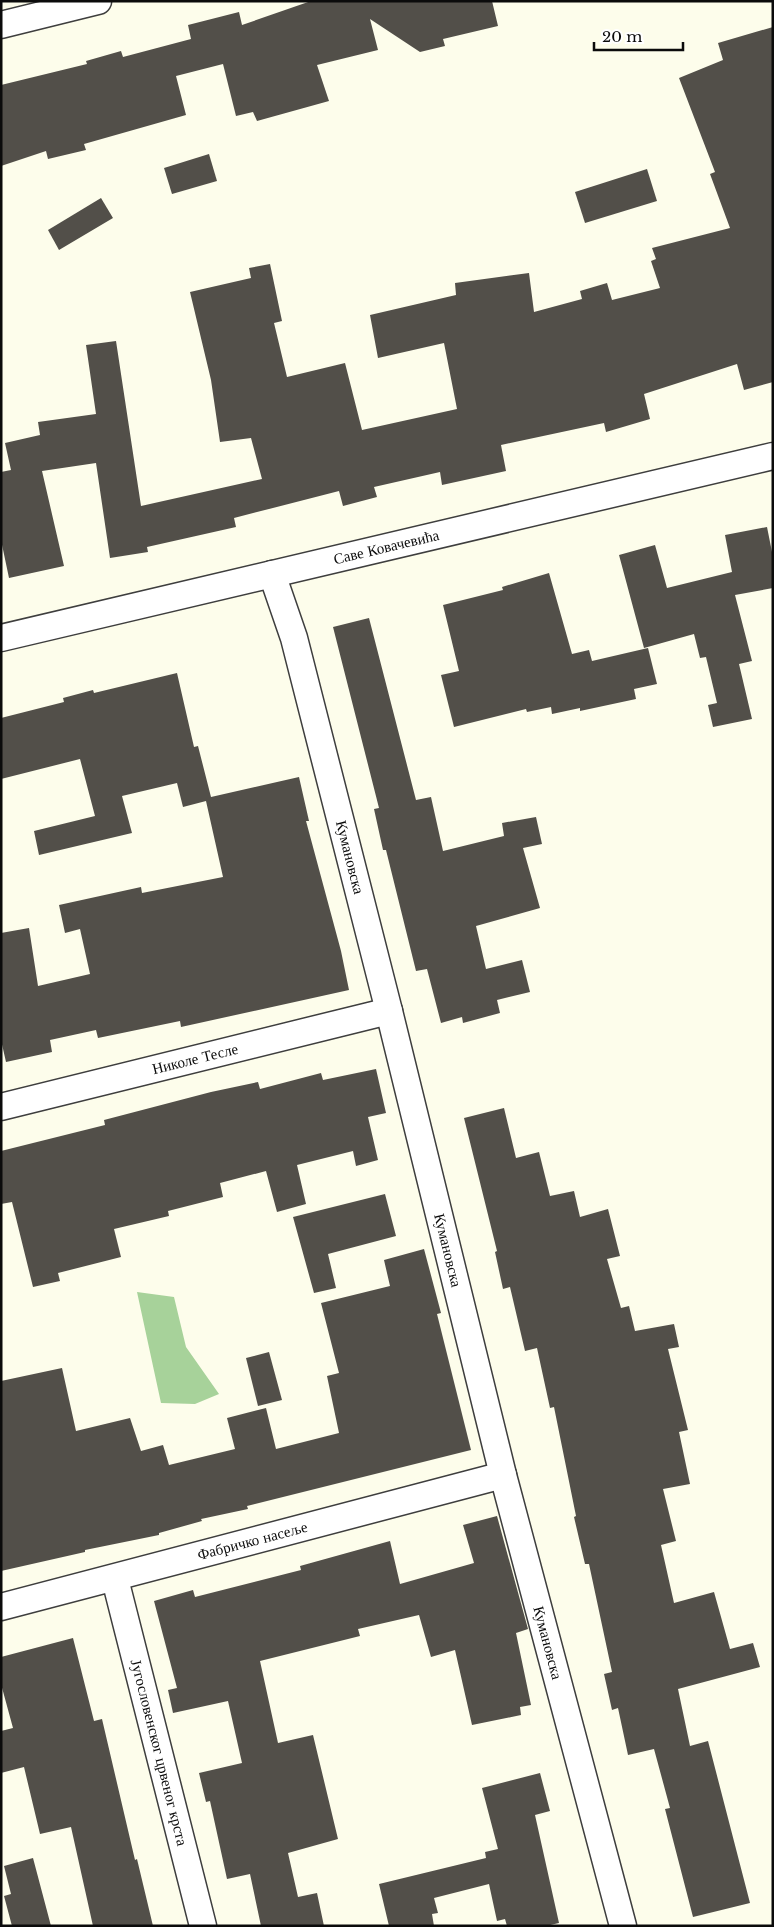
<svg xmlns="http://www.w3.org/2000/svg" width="774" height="1927" viewBox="0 0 774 1927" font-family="'Libre Baskerville',serif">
<rect width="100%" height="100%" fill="#fdfdeb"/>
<polygon fill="#a7d29a" points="137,1292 174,1297 186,1347 219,1394 195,1404 161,1403"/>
<g fill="#524f49">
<polygon points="311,1 492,1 498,26 443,39 445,46 420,52 370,19 378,50 317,65 329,101 257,121 253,112 236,116 223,64 176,76 186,115 84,144 86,150 48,159 46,151 1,166 1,85 87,64 86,61 121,51 123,57 191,39 188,25 239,12 242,25"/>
<polygon points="773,27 773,382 744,390 737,364 644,394 650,419 606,432 604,423 501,445 506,471 442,485 440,472 374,487 377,497 343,506 339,491 234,518 236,527 147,547 148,552 110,558 96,463 42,471 64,566 9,578 1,540 1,472 11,470 5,443 40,435 38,422 96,414 86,345 116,341 141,506 262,479 251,438 220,442 211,380 190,292 251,278 249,268 270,264 282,321 274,323 287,377 345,363 362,430 457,409 444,343 378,358 370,315 456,295 455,283 529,273 534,312 582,299 580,291 607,283 612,300 660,288 651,261 656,259 652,248 730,228 710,174 715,172 679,78 723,60 718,43"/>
<polygon points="209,154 217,181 172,194 164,168"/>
<polygon points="647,169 657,201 585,223 575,192"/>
<polygon points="101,198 113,218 59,250 48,230"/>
<polygon points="767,527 773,557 773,588 735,595 752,661 739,664 752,719 713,727 708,705 717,703 706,657 700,658 694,634 644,648 619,555 655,545 667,588 732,572 725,535"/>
<polygon points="549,573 572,654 589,650 592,661 648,648 657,684 634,689 636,699 580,711 580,708 552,714 551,707 527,712 526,709 454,727 441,675 459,671 443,605 503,590 502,587"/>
<polygon points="369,618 416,800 431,797 443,851 504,836 502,823 536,817 542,844 523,848 540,908 476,926 486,969 522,960 530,992 497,1000 500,1013 463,1023 462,1017 441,1023 427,969 416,971 386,850 383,850 374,809 379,808 333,627"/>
<polygon points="177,673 194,747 198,746 211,797 299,777 309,821 306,821 341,951 349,990 181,1027 180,1021 98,1038 96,1030 50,1040 52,1052 6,1062 1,1040 1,933 29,928 38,986 90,974 80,929 65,933 59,905 141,887 142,893 223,877 206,801 183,807 177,783 122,796 132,833 39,855 34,831 95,816 80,759 1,779 1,718 64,702 63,698 93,690 94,693"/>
<polygon points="376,1069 386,1113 368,1117 378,1160 356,1166 353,1151 297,1165 306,1204 277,1212 266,1171 220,1183 223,1197 168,1211 169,1216 114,1229 121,1257 58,1273 60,1281 33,1287 12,1202 1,1204 1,1151 105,1125 104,1120 211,1092 258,1082 260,1089 321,1073 323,1080"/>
<polygon points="504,1108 516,1158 539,1152 550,1196 574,1191 580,1217 608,1209 620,1256 607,1259 621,1308 629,1306 635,1331 674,1324 679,1347 668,1349 688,1430 679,1432 690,1484 663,1489 676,1541 661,1545 674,1603 714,1592 730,1649 753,1643 760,1667 678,1689 690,1746 708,1741 750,1903 693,1917 665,1809 670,1808 654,1749 628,1755 618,1708 612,1710 604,1674 612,1672 589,1564 585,1564 574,1517 576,1516 554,1407 550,1408 537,1348 525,1351 510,1287 503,1289 495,1252 497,1251 464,1118"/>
<polygon points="385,1194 396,1236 328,1254 336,1288 314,1293 293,1217"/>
<polygon points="424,1249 441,1313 437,1314 471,1450 247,1506 248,1509 201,1519 202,1521 159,1533 159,1535 85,1550 85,1552 1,1571 1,1381 62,1368 76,1431 130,1418 141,1451 163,1445 169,1465 235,1449 227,1418 266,1408 276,1449 339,1433 327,1376 339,1373 321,1303 390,1286 384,1260"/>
<polygon points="269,1352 282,1400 258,1406 246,1358"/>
<polygon points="497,1516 528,1629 516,1633 531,1705 520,1707 521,1715 472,1725 455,1650 431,1657 419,1615 358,1629 360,1636 260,1661 278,1743 313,1735 338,1839 288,1853 298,1897 317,1893 324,1926 261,1926 250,1874 227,1879 210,1801 206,1802 199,1773 242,1763 228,1701 173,1713 168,1690 177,1688 154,1601 193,1590 195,1597 301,1570 300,1566 390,1541 400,1584 474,1563 463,1525"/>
<polygon points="73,1638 94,1721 102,1719 135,1860 137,1859 153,1926 93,1926 71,1827 40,1834 24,1767 1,1773 1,1731 13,1728 1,1684 1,1657"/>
<polygon points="540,1773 550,1811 535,1815 559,1923 546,1926 507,1926 505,1919 497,1921 489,1884 434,1898 438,1913 432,1914 434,1926 389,1926 379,1884 486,1858 485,1852 498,1849 482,1788"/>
<polygon points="33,1858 51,1926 12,1926 4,1896 11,1894 4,1866"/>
</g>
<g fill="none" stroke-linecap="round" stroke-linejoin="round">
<g stroke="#3e3e3e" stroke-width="29">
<g id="minor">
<polyline points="1,25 98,1"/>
<path id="s1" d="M272,574l22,64 95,373 114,464 120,451"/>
<path id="s2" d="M1,638l772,-182"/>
<path id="s3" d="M1,1107l388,-96"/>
<path id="s4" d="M115,1579l88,347"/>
<path id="s5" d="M1,1607l502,-132"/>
</g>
</g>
<use href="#minor" stroke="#fff" stroke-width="26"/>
</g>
<g text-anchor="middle" stroke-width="5" stroke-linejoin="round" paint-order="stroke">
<g font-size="15" fill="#0b0b0b" stroke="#fff">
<text dy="5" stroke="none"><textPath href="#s2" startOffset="396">Саве Ковачевића</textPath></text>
<text dy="5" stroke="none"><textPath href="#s1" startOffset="294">Кумановска</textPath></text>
<text dy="5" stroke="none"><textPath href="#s3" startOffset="200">Николе Тесле</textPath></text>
<text dy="5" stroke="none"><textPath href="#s1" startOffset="699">Кумановска</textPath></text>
<text dy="5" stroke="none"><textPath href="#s5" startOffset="260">Фабричко насеље</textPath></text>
<text dy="5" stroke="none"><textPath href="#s1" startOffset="1104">Кумановска</textPath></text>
<text dy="5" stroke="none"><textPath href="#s4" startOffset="179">Југословенског црвеног крста</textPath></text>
</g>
</g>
<rect width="774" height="1927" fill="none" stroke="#0b0b0b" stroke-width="5"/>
<path d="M594 42v8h89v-8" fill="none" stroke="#0b0b0b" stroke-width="2.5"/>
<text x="602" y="42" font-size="15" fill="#0b0b0b" stroke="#ffffff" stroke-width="4" paint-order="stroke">20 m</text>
</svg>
